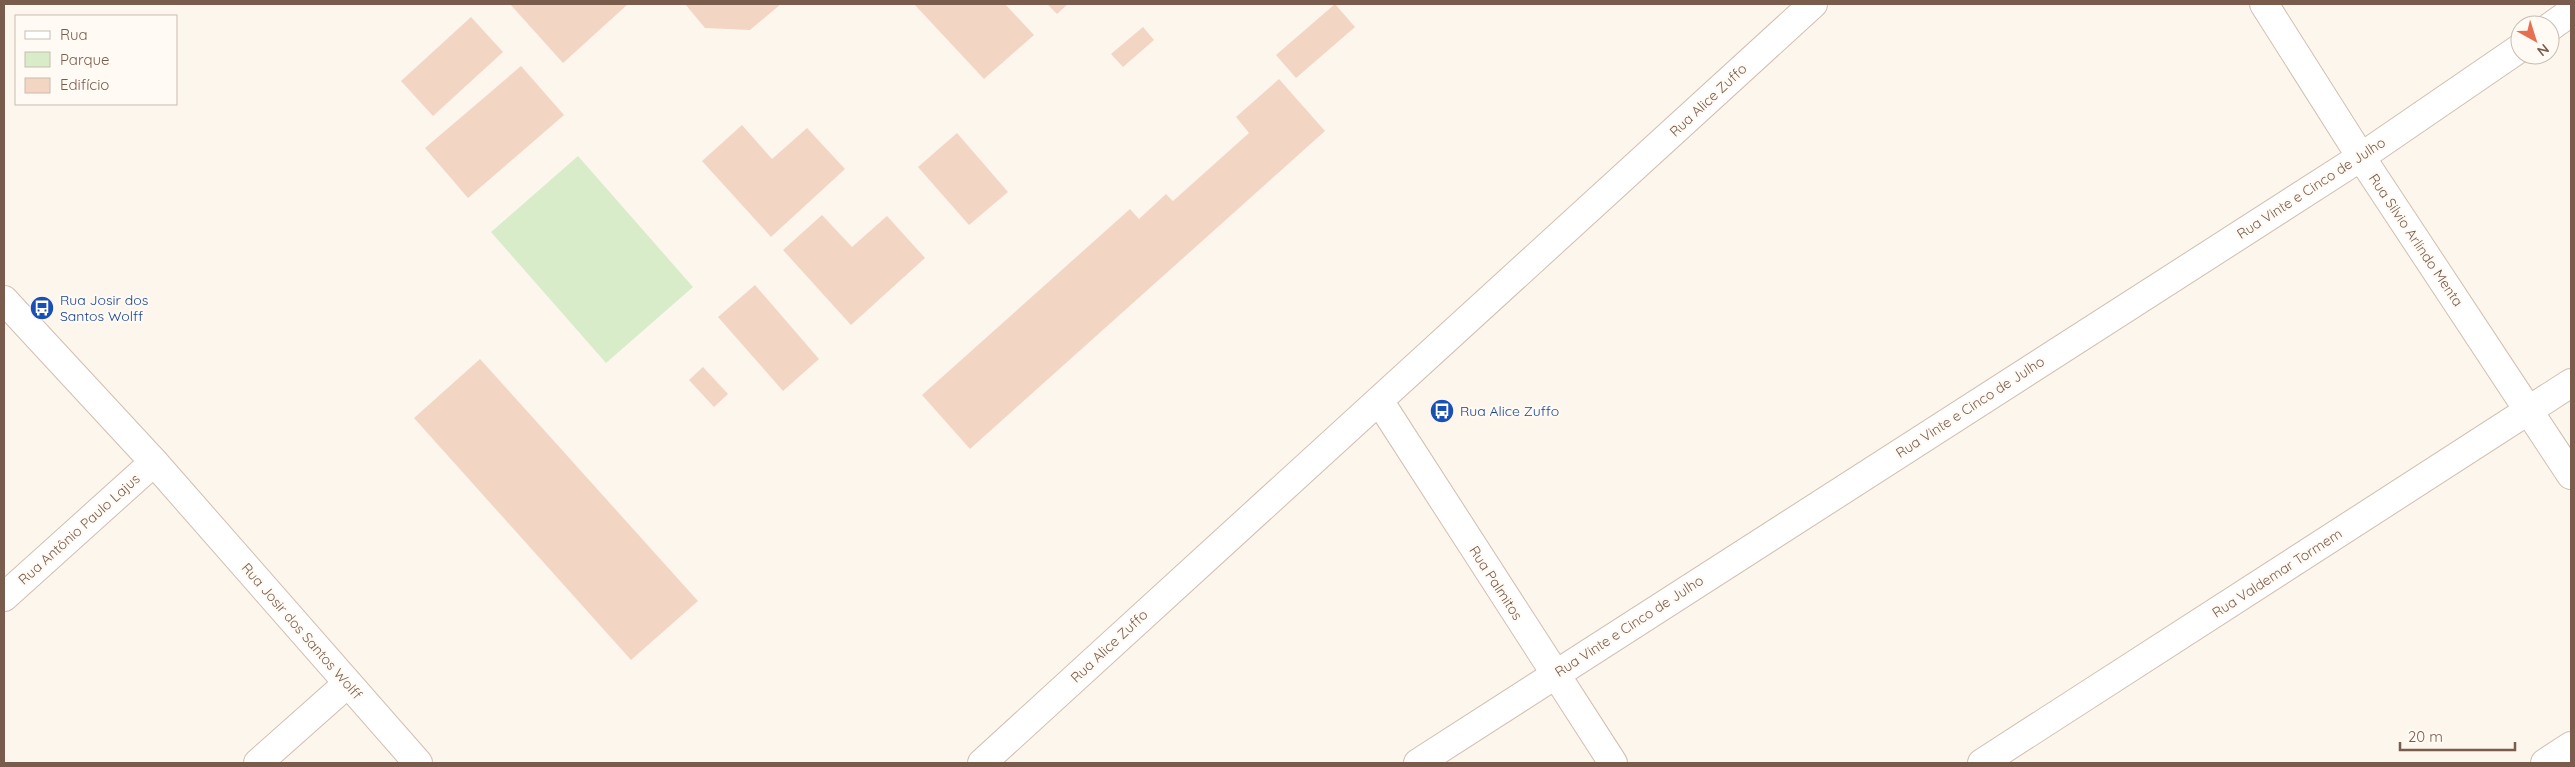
<svg xmlns="http://www.w3.org/2000/svg" width="2575" height="767" viewBox="0 0 2575 767" font-family="Quicksand,sans-serif">
<rect width="100%" height="100%" fill="#fdf6ec"/>
<polygon fill="#d8ecc9" points="578,156 693,287 606,363 491,232"/>
<g fill="#f3d5c3">
<polygon points="510,4 628,4 563,63"/>
<polygon points="685,4 781,4 750,30 705,28"/>
<polygon points="914,4 1005,4 1034,35 984,79"/>
<polygon points="1047,4 1068,4 1057,14"/>
<polygon points="1335,4 1355,27 1296,78 1276,55"/>
<polygon points="471,17 503,52 433,116 401,81"/>
<polygon points="1143,27 1154,40 1123,67 1111,54"/>
<polygon points="521,66 564,115 468,198 425,148"/>
<polygon points="1279,79 1325,131 970,449 922,395 1130,209 1139,219 1166,194 1173,201 1249,133 1236,117"/>
<polygon points="742,125 772,159 807,128 845,169 771,237 702,161"/>
<polygon points="957,133 1008,192 969,225 918,167"/>
<polygon points="822,215 852,247 887,216 925,258 851,325 783,250"/>
<polygon points="755,285 819,359 783,391 718,317"/>
<polygon points="480,359 698,601 631,660 414,418"/>
<polygon points="703,367 728,394 714,407 689,380"/>
</g>
<g fill="none" stroke-linecap="round" stroke-linejoin="round">
<g stroke="#d1beb0" stroke-width="30">
<g id="minor">
<polyline points="2264,4 2361,157 2571,475"/>
<polyline points="2550,27 2571,12"/>
<polyline points="4,300 154,462 418,763"/>
<polyline points="1380,402 1613,763"/>
<polyline points="4,597 154,462"/>
<polyline points="258,763 347,684"/>
<polyline points="982,763 1813,4"/>
<polyline points="1418,763 2361,157 2520,48"/>
<polyline points="1982,763 2571,383"/>
<polyline points="2545,763 2571,746"/>
</g>
</g>
<use href="#minor" stroke="#fff" stroke-width="28"/>
</g>
<defs>
<g id="bus-disc" transform="scale(1.25)"><circle r="9.5" fill="#1a4fb4" stroke="#fffaf3"/><path d="M-5-6H5V4H4V6H2V4H-2V6H-4V4H-5ZM-3.5-4V0h7V-4ZM-3.5 1.2v1.5H-2V1.2ZM2 1.2v1.5H3.5V1.2Z" fill="#fff"/></g>
</defs>
<g fill-rule="evenodd">
<use href="#bus-disc" x="42" y="308"/>
<use href="#bus-disc" x="1442" y="411"/>
</g>
<g text-anchor="middle" stroke-width="4" stroke-linejoin="round" paint-order="stroke">
<g font-size="14" fill="#7a5c4d" stroke="#fffaf3">
<text transform="translate(1708 100) rotate(-43)" y="5">Rua Alice Zuffo</text>
<text transform="translate(2311 188) rotate(-33)" y="5">Rua Vinte e Cinco de Julho</text>
<text transform="translate(2416 240) rotate(56)" y="5">Rua Silvio Arlindo Menta</text>
<text transform="translate(1970 407) rotate(-33)" y="5">Rua Vinte e Cinco de Julho</text>
<text transform="translate(79 529) rotate(-42)" y="5">Rua Antônio Paulo Lajus</text>
<text transform="translate(2277 573) rotate(-33)" y="5">Rua Valdemar Tormem</text>
<text transform="translate(1496 583) rotate(57)" y="5">Rua Palmitos</text>
<text transform="translate(1629 626) rotate(-33)" y="5">Rua Vinte e Cinco de Julho</text>
<text transform="translate(302 631) rotate(49)" y="5">Rua Josir dos Santos Wolff</text>
<text transform="translate(1109 646) rotate(-43)" y="5">Rua Alice Zuffo</text>
</g>
<g font-size="14" fill="#164399" stroke="#fffaf3" text-anchor="start">
<text x="60" y="305">Rua Josir dos<tspan x="60" dy="16">Santos Wolff</tspan></text>
<text x="1460" y="416">Rua Alice Zuffo</text>
</g>
</g>
<rect width="2575" height="767" fill="none" stroke="#7a5c4d" stroke-width="10"/>
<rect x="15" y="15" width="162" height="90" fill="#fffaf3" stroke="#cabbb1"/>
<rect x="25" y="31" width="25" height="8" fill="#ffffff" stroke="#cabbb1"/>
<text x="60" y="40" font-size="15" fill="#7a5c4d">Rua</text>
<rect x="25" y="52" width="25" height="15" fill="#d8ecc9" stroke="#cabbb1"/>
<text x="60" y="65" font-size="15" fill="#7a5c4d">Parque</text>
<rect x="25" y="78" width="25" height="15" fill="#f3d5c3" stroke="#cabbb1"/>
<text x="60" y="90" font-size="15" fill="#7a5c4d">Edifício</text>
<g transform="translate(2535 40) rotate(141)"><circle r="24" fill="#fffaf3" stroke="#cabbb1"/>
<path d="M0-4L9 19L0 12L-9 19Z" fill="#e76f51"/>
<text y="-8" font-size="14" font-weight="bold" text-anchor="middle" fill="#7a5c4d">N</text>
</g>
<path d="M2400 742v8h115v-8" fill="none" stroke="#7a5c4d" stroke-width="2.5"/>
<text x="2408" y="742" font-size="15" fill="#7a5c4d" stroke="#fffaf3" stroke-width="4" paint-order="stroke">20 m</text>
</svg>
